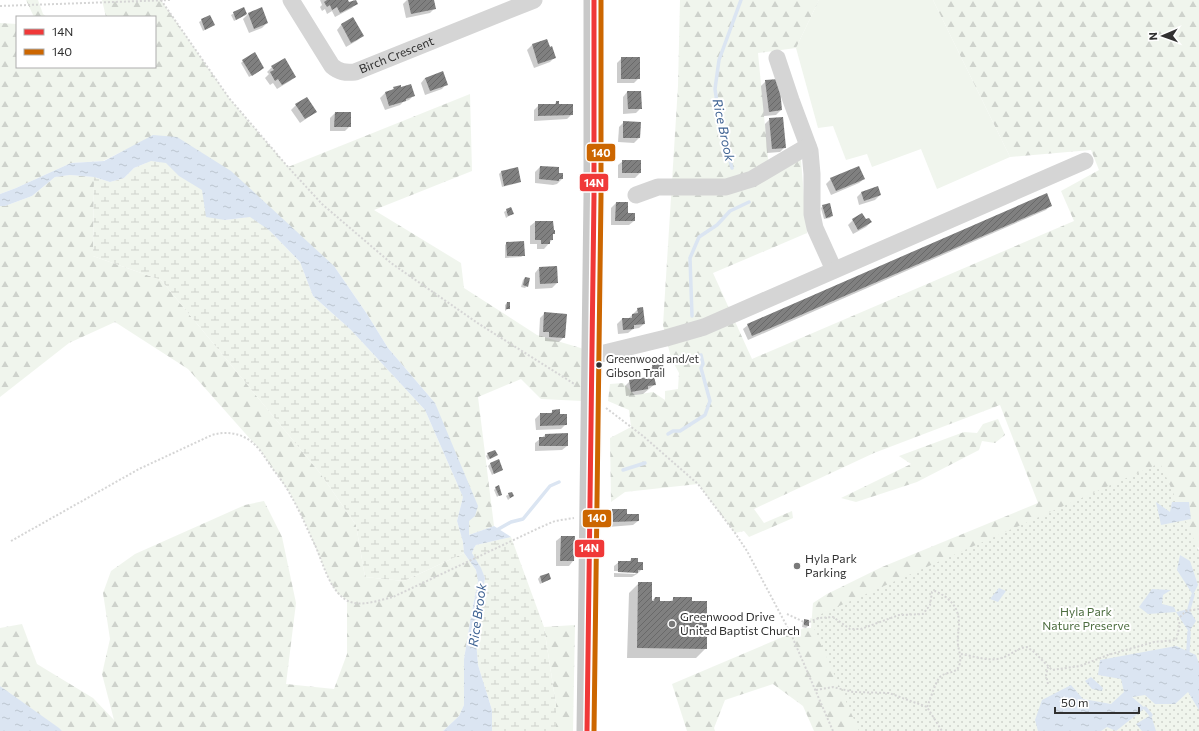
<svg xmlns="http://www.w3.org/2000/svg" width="1199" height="731" viewBox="0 0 1199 731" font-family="Commissioner,sans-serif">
<defs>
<pattern id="forest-firs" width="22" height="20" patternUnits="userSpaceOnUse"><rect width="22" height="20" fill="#f0f5ed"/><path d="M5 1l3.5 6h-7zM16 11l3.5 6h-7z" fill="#ced2cc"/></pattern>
<pattern id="wetland-marsh" width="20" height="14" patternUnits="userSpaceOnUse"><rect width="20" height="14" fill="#f0f5ed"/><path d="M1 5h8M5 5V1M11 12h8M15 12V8" fill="none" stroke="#ced2cc"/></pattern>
<pattern id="park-dots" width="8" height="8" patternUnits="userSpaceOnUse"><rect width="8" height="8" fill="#f0f5ed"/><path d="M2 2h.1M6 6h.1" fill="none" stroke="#ced2cc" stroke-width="1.8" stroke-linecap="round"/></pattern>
<pattern id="water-ripples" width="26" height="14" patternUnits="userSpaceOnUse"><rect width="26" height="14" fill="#dbe5f2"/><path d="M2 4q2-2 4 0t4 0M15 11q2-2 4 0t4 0" fill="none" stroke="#bcc5d0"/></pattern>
<pattern id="building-hatch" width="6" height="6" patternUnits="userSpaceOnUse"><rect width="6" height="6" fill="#808080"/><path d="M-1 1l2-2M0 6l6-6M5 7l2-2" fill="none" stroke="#696969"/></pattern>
</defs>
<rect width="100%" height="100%" fill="#fff"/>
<polygon fill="#f0f5ed" points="819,0 933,0 1010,157 937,189 921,149 872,167 867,154 846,160 833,126 818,128 796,48"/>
<g fill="url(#forest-firs)">
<polygon points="26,0 38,0 43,14 47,17 34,17"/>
<polygon points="102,0 161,0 229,98 288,167 470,94 472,171 374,210 461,263 464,288 537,335 584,349 582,401 541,399 521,379 478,397 494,526 469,535 469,521 435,403 388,348 367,314 334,266 123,151 103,161 71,163 16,188 0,194 0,23 17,24 17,67 155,67 155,17 106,17"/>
<polygon points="680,0 819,0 796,48 758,53 769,168 801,160 807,233 713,273 752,359 1074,221 1061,191 1099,170 1091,150 1010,157 933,0 1199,0 1199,548 1196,546 1199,552 1013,731 814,731 803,706 773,684 725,700 714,728 715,731 687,731 672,684 804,628 811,628 813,603 827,594 882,567 1038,503 1000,405 874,453 754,509 764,523 792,511 793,518 749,537 744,531 735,533 698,484 625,492 611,502 610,438 631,427 629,410 608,401 610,384 623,383 635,395 653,392 665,400 665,391 678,389 679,373 671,358 663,325 678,86"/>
<polygon points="70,175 94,177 93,256 161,280 320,473 356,525 365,577 404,581 464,553 476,570 478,581 471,616 464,659 464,705 459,716 443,731 62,731 0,686 0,628 22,624 37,664 93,698 114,720 102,674 110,639 103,593 111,571 135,554 245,505 264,501 282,537 296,603 286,684 334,689 347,654 347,600 338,594 331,584 306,525 291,495 260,450 188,369 115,322 69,343 0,397 0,206 5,206 32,196 55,177"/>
<polygon points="998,419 1005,435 995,443 982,441 979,450 917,482 856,502 841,498 911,464 899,456 964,432 977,433 983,424"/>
<polygon points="575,625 573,731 556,731 556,705 544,627"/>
</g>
<g fill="url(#wetland-marsh)">
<polygon points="151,161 166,163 179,176 202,190 225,220 250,217 269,230 300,262 313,296 351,330 425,410 463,497 457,521 463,542 464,553 404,581 365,577 356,525 320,473 161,280 93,256 94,177 110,182 124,178 134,168"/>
<polygon points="511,537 544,627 556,705 556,731 492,731 492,710 478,665 476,640 485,578 472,553 474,548 476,545"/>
</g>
<polygon fill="url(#park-dots)" points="1160,463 1199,551 1199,731 859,731 810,619"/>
<g fill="url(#water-ripples)">
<polygon points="153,135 177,137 231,171 334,266 367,314 388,348 435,403 478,506 475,516 469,521 469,535 494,526 511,537 476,545 474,548 472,553 481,568 485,578 476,640 478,665 492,710 492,731 443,731 459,716 464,705 464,659 471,616 478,581 476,570 464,553 463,542 457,521 463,497 425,410 351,330 313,296 300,262 269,230 250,217 225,220 206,217 202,190 179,176 166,163 151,161 134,168 124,178 110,182 94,177 70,175 55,177 32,196 5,206 0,206 0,194 16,188 71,163 104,161"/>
<polygon points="1156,502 1170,512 1172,502 1189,502 1191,519 1161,525"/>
<polygon points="1180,555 1190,561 1198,585 1193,595 1177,570"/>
<polygon points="999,588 1006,591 998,602 990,599"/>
<polygon points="1152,589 1171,590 1163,595 1162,604 1174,607 1176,612 1189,609 1196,621 1189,632 1176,612 1148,614 1139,607"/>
<polygon points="1176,646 1196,655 1199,664 1199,710 1188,692 1175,704 1155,704 1145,695 1132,697 1145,708 1116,731 1107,727 1101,731 1038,731 1035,720 1042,700 1071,685 1083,699 1111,704 1124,692 1121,679 1098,675 1100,660"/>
<polygon points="1091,677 1103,688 1102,691 1092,689 1085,681"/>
<polygon points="0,686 59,728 62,731 0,731"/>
<polygon points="1151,715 1156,731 1142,731 1136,724"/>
</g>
<g fill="#0003">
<polygon points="320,0 347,0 349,3 354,0 356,3 352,8 335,17 332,11 327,14 325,9 322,11 320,7 322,5"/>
<polygon points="407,0 433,0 435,8 430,13 406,18 403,4"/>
<polygon points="243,8 246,15 234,21 231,15"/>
<polygon points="261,8 267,23 262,28 249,33 243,19 248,14"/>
<polygon points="209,16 214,25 203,31 199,22"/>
<polygon points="353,19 363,35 358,40 346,47 337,30 341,25"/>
<polygon points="547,40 555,57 550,62 534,68 527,50 532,45"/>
<polygon points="622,58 639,78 634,83 617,83 617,63"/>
<polygon points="243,61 261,70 249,77 241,63"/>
<polygon points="272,67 295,77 290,81 277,89 273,83 270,85 265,78 269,74 267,72"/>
<polygon points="425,78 446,84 442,89 425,95 421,83"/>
<polygon points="766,81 781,110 776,115 764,116 761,86"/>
<polygon points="394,88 401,89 414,95 409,100 403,102 400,105 385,110 380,98 385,93 391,91"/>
<polygon points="627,92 641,108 636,113 623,114 623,97"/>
<polygon points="556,102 572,114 567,119 534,121 534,110 539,105 554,105"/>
<polygon points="296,105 316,112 300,123 291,110"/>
<polygon points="335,113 350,113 350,126 345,131 330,131 330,118"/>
<polygon points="770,119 785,147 780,152 767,153 765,124"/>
<polygon points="624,122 639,138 634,143 618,142 619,127"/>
<polygon points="623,161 640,173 635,178 618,178 618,165"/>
<polygon points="540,167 558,174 562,179 557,184 553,185 535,183 535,172"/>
<polygon points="501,172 520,181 518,183 502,187 499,174"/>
<polygon points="831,179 864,179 859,183 831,195 826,184"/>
<polygon points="861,193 880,195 875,200 859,205 857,197"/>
<polygon points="616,203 634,221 629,225 611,225 611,208"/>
<polygon points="1051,205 1046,210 748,340 743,329 748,325"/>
<polygon points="823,206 832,215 830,218 824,219 821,208"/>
<polygon points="510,208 512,214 506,218 504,212"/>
<polygon points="862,214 866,221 871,222 866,227 853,234 848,225 853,220"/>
<polygon points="535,222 552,222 554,233 552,236 552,240 544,249 537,249 537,244 530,244 530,226"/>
<polygon points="507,243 524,255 521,257 505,258 505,245"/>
<polygon points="539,268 557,283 552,288 535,289 535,273"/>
<polygon points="525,278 527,286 525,288 521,287 523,280"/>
<polygon points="507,303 509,308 505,311 505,305"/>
<polygon points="638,309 644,324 639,328 633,329 628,333 618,334 617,324 622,319 628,319"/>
<polygon points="545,313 564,337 559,342 545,341 545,337 539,337 540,318"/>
<polygon points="653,366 663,373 661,375 653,376 655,384 643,394 626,396 625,386 630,381 652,378 651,368"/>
<polygon points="553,411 566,424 561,429 536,430 535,419 540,414 549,414"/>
<polygon points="545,435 567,446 562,450 535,451 535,443"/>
<polygon points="488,454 496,455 488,460 486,456"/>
<polygon points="490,464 502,469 492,475 488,466"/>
<polygon points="496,488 501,494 497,497 494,490"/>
<polygon points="511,493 513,496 508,500 506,496"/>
<polygon points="613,510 626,515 638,521 633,525 608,527 608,515"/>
<polygon points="561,537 573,561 569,566 556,566 556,541"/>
<polygon points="631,559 642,569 637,574 632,577 614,577 614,573 635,574 637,572 614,571 614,566 619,562 629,562"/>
<polygon points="540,576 550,579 540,584 538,579"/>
<polygon points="639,583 651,601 655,598 659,602 670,602 674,598 706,648 696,658 627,658 629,593"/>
<polygon points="805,620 808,626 806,628 802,627 803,622"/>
</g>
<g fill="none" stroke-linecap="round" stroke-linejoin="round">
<g stroke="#dbe5f2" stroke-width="3.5">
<polyline points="732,168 720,124 715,89 719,60 741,0"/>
<polyline points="692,316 690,258 699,237 717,225 730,211 749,202"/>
<polyline points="668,434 673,431 680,431 705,415 710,401 701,368 703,364 701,355"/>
<polyline points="623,470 645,463"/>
<polyline points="495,531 511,522 523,519 550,486 559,482"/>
<polyline points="1189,609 1193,595"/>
<polyline points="1188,651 1189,632"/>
<polyline points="1145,708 1151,715"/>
</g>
</g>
<g fill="url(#building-hatch)">
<polygon points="327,0 348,0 349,2 356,0 358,4 340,13 337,7 332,10 330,5 327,7 324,2"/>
<polygon points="408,0 434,0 436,9 411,14"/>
<polygon points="244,7 247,14 236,20 233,12"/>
<polygon points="262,7 268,23 254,29 248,13"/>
<polygon points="210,15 215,25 205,30 201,19"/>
<polygon points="353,17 364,36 351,43 341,24"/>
<polygon points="547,39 550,47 552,46 556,58 538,64 532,44"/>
<polygon points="255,52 264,68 252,76 242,60"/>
<rect x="621" y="57" width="19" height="22"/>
<polygon points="285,58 296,77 282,85 278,79 275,81 270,72 274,70 271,66"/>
<polygon points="443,71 448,85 430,91 425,78"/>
<polygon points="779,79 782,110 769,112 765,80"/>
<polygon points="411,84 415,96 406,99 406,101 389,106 385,92 394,89 393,87 401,85 401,87"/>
<polygon points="627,91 641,91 642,109 628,109"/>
<polygon points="307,97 317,112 305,119 295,104"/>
<polygon points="556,101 559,101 559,104 573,104 573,115 538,116 538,104 556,104"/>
<polygon points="335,112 351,112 351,127 334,127"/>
<polygon points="783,117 786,148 772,149 769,118"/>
<polygon points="623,121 641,122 640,138 623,138"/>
<rect x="622" y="160" width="19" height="13"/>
<polygon points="540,166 559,167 559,173 563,173 563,179 559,179 559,181 539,179"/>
<polygon points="859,166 865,179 836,191 830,178"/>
<polygon points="518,167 521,182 504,186 501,171"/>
<polygon points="878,186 881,195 864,201 861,192"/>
<polygon points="1047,193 1052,206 752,336 747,324"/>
<polygon points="616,202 628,202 628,213 635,213 635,221 615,221"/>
<polygon points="830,203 833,216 826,218 822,205"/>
<polygon points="511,207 514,214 508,216 506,209"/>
<polygon points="862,213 866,219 869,218 872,222 858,230 852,219"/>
<polygon points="535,221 553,221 554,230 555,230 555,234 553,234 553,240 550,240 550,244 541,244 541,240 535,240"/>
<polygon points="524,241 525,256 507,256 506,242"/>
<polygon points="557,266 558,283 540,284 539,267"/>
<polygon points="525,277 530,278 528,287 523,285"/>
<polygon points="507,302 510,302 510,309 506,309"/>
<polygon points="643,307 645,324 634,325 634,329 623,330 622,318 632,318 632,314 638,313 637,308"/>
<polygon points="544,312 567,314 565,338 549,337 549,332 543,332"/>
<polygon points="663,364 664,373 653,375 652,365"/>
<polygon points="654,376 656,385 648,386 648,389 631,392 629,380"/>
<polygon points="560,409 560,414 567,414 567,425 540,426 540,413 552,413 552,410"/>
<polygon points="568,433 568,446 539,446 539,437 545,437 545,434"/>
<polygon points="495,450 498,455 490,459 487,453"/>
<polygon points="499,459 503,470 494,474 490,463"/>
<polygon points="499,485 502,495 499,496 495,487"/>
<polygon points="512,492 514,496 510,498 508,493"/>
<polygon points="612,509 627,509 627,514 639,514 639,521 613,522"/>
<polygon points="561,536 575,536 574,561 560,561"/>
<polygon points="631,558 638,558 638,562 643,562 643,570 638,570 638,573 618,572 618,561 631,561"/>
<polygon points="549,573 551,579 542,583 540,576"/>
<polygon points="638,582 652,582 652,601 654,601 655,597 660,597 660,601 673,601 673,597 692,597 692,601 707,601 707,649 637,648"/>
<polygon points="804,619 809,620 809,626 804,625"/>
</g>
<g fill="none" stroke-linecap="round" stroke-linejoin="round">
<g stroke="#d5d5d5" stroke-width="2" stroke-dasharray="2 2" stroke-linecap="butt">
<polyline points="161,0 229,98 288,167 322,204 391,263 479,324 576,385"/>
<polyline points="0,6 170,0"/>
<polyline points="606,408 643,436 698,484 735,533 747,551 791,634 833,731"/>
<path d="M11,541l128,-72 73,-34c11,-3 21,-3 32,2 13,6 20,19 28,31 7,9 14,18 19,28 9,15 16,33 24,49 8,18 14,44 31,55 14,8 33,0 47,-3l148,-70 14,-6 19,-3"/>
<polyline points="787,614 804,622"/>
<path d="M809,622l10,-4 14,-1 17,12h11l38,-14 24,-1 7,-9 2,-13 3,-1c14,6 24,16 24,32 0,7 -2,14 -1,22 1,7 4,13 1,21 -4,9 -15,5 -20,12 -5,8 -8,20 -12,29l15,24"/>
<path d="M961,654c13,2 31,9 43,3 9,-3 13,-9 23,-10l7,5 18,18 28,-4 28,-11 46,-13 22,-2 4,-15 -2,-6 8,-8 13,-2"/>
<polyline points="1048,684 1046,675 1048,667"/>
<polyline points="816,690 833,687 853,692 889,693 927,707"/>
</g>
<g stroke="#d5d5d5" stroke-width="17">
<path id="s1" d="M291,0l41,66c7,6 13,7 23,6l179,-72"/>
<polyline points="777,58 791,100 810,151 812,174 812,214 815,228 834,270"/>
<polyline points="636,195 658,187 726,187 752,179 808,146"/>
<polyline points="592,356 666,338 704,327 1085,161"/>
</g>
<polyline stroke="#c9c9c9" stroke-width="21" points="587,731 594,196 594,0"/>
<g stroke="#fff" stroke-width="8">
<polyline id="bus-1" points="587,731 594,196 594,0"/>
</g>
<g stroke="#fff" stroke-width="8">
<polyline id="bus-2" points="594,731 601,196 601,0"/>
</g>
<use href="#bus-1" stroke="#f03838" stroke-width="5"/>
<use href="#bus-2" stroke="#c60" stroke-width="5"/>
</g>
<circle fill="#313131" stroke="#fff" stroke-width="1.5" cx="599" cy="365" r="3.5"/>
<g fill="#797979" stroke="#fff" stroke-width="1.5">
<circle cx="797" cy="566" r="4"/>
<circle cx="672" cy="624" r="4"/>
</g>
<g text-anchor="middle" stroke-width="4" stroke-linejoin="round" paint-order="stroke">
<g font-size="11" fill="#313131" stroke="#fff" text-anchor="start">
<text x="606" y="363">Greenwood and/et<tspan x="606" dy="14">Gibson Trail</tspan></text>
</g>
<g font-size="12" fill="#313131" stroke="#fff">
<text dy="4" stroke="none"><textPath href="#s1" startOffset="147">Birch Crescent</textPath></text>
</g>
<g font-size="12" fill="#313131" stroke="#fff" text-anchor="start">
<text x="805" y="563">Hyla Park<tspan x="805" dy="14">Parking</tspan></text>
<text x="680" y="621">Greenwood Drive<tspan x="680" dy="14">United Baptist Church</tspan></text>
</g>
<g font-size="12" fill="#4b6c3e" stroke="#fff">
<text x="1086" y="616">Hyla Park<tspan x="1086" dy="14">Nature Preserve</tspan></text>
</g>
<g font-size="13" font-style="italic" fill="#3f6393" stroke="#fff">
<text transform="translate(724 130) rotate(78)" y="5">Rice Brook</text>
<text transform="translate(477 615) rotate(-82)" y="5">Rice Brook</text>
</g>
</g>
<g stroke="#fff" stroke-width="1.5">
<rect x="586" y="143" width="30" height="19" rx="4" fill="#c60"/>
<rect x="579" y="173" width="30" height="19" rx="4" fill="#f03838"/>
<rect x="582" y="509" width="30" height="19" rx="4" fill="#c60"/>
<rect x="574" y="539" width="31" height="19" rx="4" fill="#f03838"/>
</g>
<g font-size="11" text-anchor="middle" font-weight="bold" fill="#fff">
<text x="601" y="157">140</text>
<text x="594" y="187">14N</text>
<text x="597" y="522">140</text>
<text x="589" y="552">14N</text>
</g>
<rect x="16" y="16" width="140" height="52" fill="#ffffff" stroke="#adadad"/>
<rect x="24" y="29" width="20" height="6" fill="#f03838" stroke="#adadad"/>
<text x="52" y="36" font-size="12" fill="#313131">14N</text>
<rect x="24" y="49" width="20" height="6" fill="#cc6600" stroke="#adadad"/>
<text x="52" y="56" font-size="12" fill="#313131">140</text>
<g transform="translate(1163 36) rotate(268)" stroke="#ffffff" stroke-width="3" paint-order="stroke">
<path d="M0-3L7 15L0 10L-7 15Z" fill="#313131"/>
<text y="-6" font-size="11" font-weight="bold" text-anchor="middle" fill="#313131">N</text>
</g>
<path d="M1055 707v6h84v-6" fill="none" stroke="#313131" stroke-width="2"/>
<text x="1061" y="707" font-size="12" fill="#313131" stroke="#ffffff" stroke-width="3" paint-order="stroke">50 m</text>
</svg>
